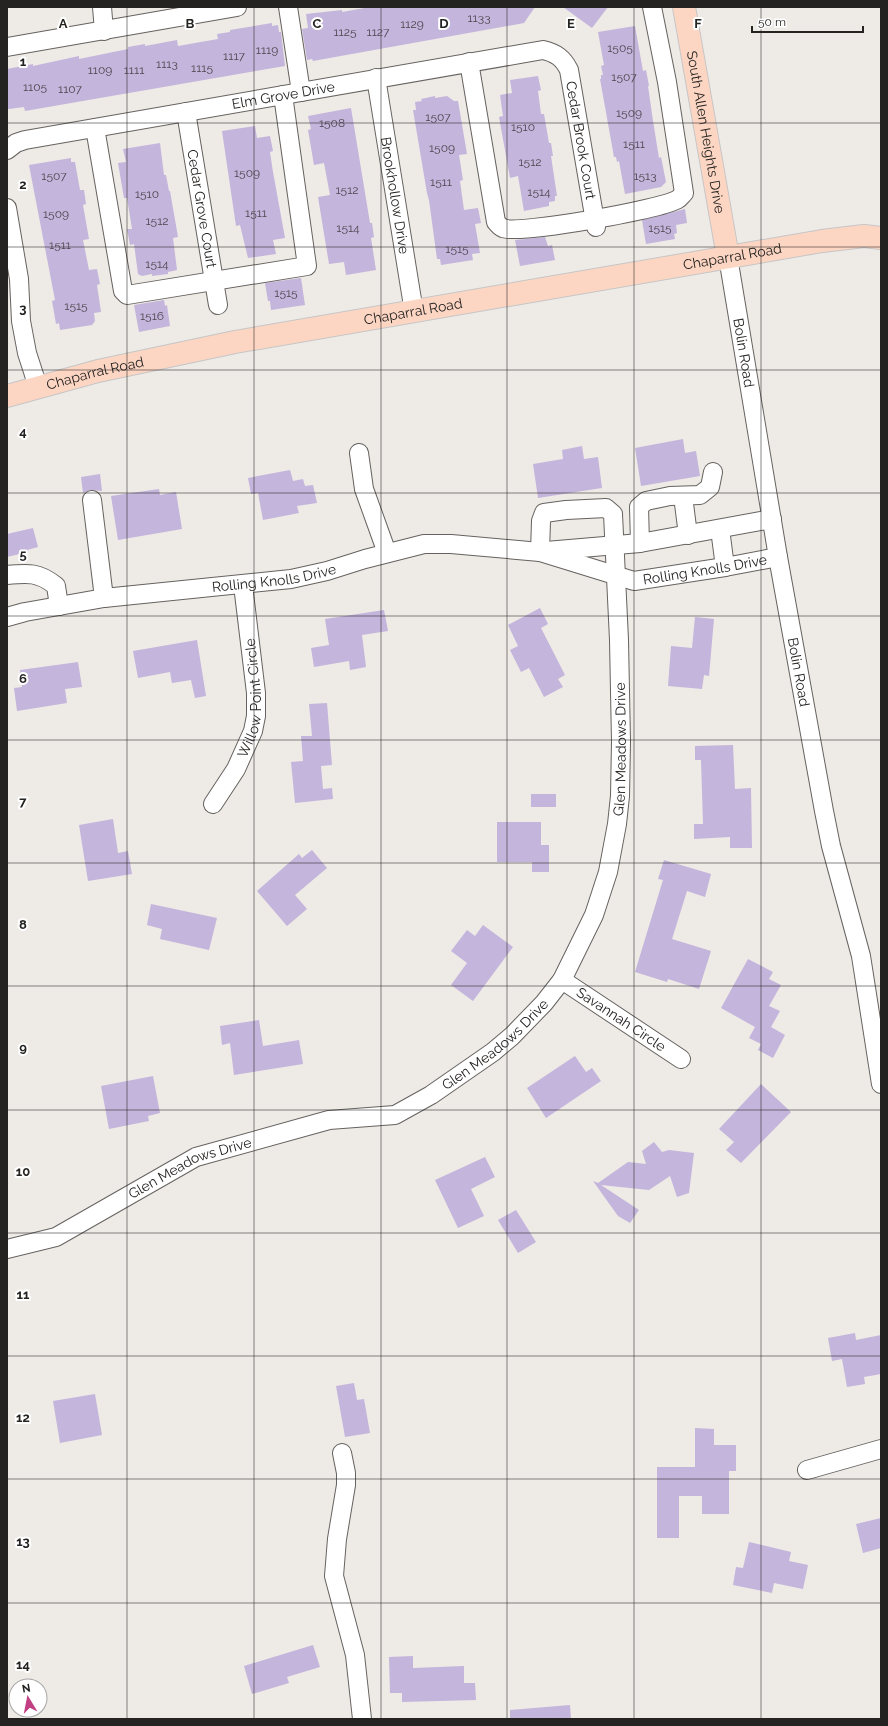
<svg xmlns="http://www.w3.org/2000/svg" width="888" height="1726" viewBox="0 0 888 1726" font-family="Raleway,sans-serif">
<rect width="100%" height="100%" fill="#eeeae6"/>
<g fill="#c4b5dc">
<polygon points="370,7 535,7 524,23 313,61 312,59 307,60 302,29 308,28 306,14 342,10 342,12"/>
<polygon points="563,7 608,7 592,28"/>
<polygon points="272,23 272,26 278,25 279,32 281,32 285,66 25,111 24,107 9,109 7,108 7,69 33,64 33,66 79,56 79,59 128,49 128,47 145,44 145,46 177,40 178,46 218,39 217,34 230,32 230,30"/>
<polygon points="635,26 643,71 646,70 649,86 648,86 653,121 659,158 661,157 666,182 661,187 625,194 619,161 617,162 616,157 614,157 600,79 601,79 601,75 603,75 601,66 604,65 598,32"/>
<polygon points="538,76 541,90 538,91 541,114 544,114 549,143 551,143 553,156 551,156 557,196 555,196 555,201 549,202 549,206 524,211 518,176 510,178 499,117 503,116 500,95 512,93 510,80"/>
<polygon points="435,96 435,98 447,96 454,101 458,101 467,154 459,155 463,180 460,181 464,210 478,208 481,223 475,224 480,253 472,254 473,260 441,265 440,259 437,259 429,200 427,193 413,110 416,110 415,102 422,101 421,99"/>
<polygon points="351,108 370,223 372,223 374,237 371,238 376,270 346,275 344,262 329,264 318,197 330,195 324,163 314,165 308,130 311,129 308,116"/>
<polygon points="255,126 257,138 270,136 273,151 270,152 273,172 285,238 273,240 276,254 248,258 240,225 236,226 222,131"/>
<polygon points="160,143 164,175 166,175 169,191 170,191 178,237 173,238 177,270 168,272 168,274 152,276 152,274 142,276 138,274 134,244 130,245 127,229 132,229 127,198 124,198 118,163 126,162 123,149"/>
<polygon points="71,158 71,162 75,162 80,190 84,190 86,204 83,205 89,239 83,240 89,270 97,269 100,284 97,285 101,312 94,313 95,321 92,325 60,330 59,323 56,324 52,301 55,300 29,165"/>
<polygon points="685,209 687,223 676,225 677,233 674,234 675,239 646,244 642,220"/>
<polygon points="545,237 548,246 552,245 555,260 520,266 515,240"/>
<polygon points="301,278 305,305 271,310 270,301 268,301 265,283"/>
<polygon points="164,300 165,306 167,305 170,326 139,332 134,305"/>
<polygon points="683,439 685,453 696,451 700,476 641,486 635,448"/>
<polygon points="582,446 584,459 598,457 602,488 538,498 533,464 563,459 562,450"/>
<polygon points="290,470 293,481 303,479 305,486 313,485 317,503 297,506 299,513 263,520 258,493 251,494 248,478"/>
<polygon points="100,474 102,491 90,490 83,493 81,477"/>
<polygon points="159,489 160,495 176,492 182,529 118,540 111,496"/>
<polygon points="33,528 38,547 27,550 28,552 7,557 7,534"/>
<polygon points="540,608 548,624 541,628 565,675 558,679 563,687 544,697 529,668 521,672 510,650 518,646 508,625"/>
<polygon points="384,610 388,631 362,635 366,667 350,670 349,661 314,667 311,648 329,645 325,619"/>
<polygon points="695,617 714,619 709,676 704,675 702,689 668,686 671,646 692,648"/>
<polygon points="197,640 206,696 195,698 191,680 172,683 170,672 138,678 133,651"/>
<polygon points="78,662 82,687 65,689 67,703 17,711 14,688 22,687 20,670"/>
<polygon points="327,703 332,765 321,766 323,789 332,788 333,799 295,803 291,762 303,761 301,736 312,736 309,704"/>
<polygon points="733,745 735,789 751,788 752,848 730,848 730,837 694,839 694,824 703,824 701,760 695,760 695,746"/>
<rect x="531" y="794" width="25" height="13"/>
<polygon points="113,819 118,853 128,851 132,874 88,881 79,825"/>
<polygon points="497,822 541,822 541,845 549,845 549,872 532,872 532,862 497,862"/>
<polygon points="312,850 327,868 295,895 307,909 287,926 257,891 299,854 302,858"/>
<polygon points="664,860 711,874 705,897 687,891 672,939 711,951 699,989 668,979 667,982 635,972 663,880 658,879"/>
<polygon points="151,904 217,918 209,950 160,939 162,929 147,925"/>
<polygon points="483,925 513,947 473,1001 451,985 467,963 451,951 467,930 475,936"/>
<polygon points="748,959 773,972 769,979 781,985 769,1006 780,1011 771,1027 785,1035 773,1058 758,1050 761,1044 749,1038 755,1027 721,1008"/>
<polygon points="259,1020 263,1046 299,1040 303,1064 234,1075 230,1043 222,1045 220,1026"/>
<polygon points="575,1056 586,1072 592,1068 601,1081 546,1118 527,1088"/>
<polygon points="153,1076 160,1113 148,1116 149,1121 109,1129 101,1086"/>
<polygon points="761,1084 791,1112 741,1163 726,1150 734,1142 719,1129"/>
<polygon points="654,1142 662,1152 669,1150 694,1153 689,1193 677,1197 670,1176 649,1190 601,1185 639,1210 630,1223 618,1216 593,1181 598,1183 628,1162 646,1164 642,1151"/>
<polygon points="485,1157 495,1177 471,1189 484,1216 458,1228 435,1180"/>
<polygon points="516,1210 536,1242 518,1253 498,1220"/>
<polygon points="855,1333 856,1340 881,1335 881,1374 864,1377 865,1384 847,1387 842,1359 832,1361 828,1338"/>
<polygon points="354,1383 357,1400 364,1399 370,1433 345,1437 336,1386"/>
<polygon points="95,1394 102,1435 60,1443 53,1401"/>
<polygon points="695,1428 714,1429 714,1445 736,1445 736,1471 729,1471 729,1514 702,1514 702,1496 679,1496 679,1538 657,1538 657,1467 695,1467"/>
<polygon points="881,1518 881,1548 863,1553 856,1524"/>
<polygon points="749,1542 791,1552 789,1561 808,1565 803,1589 774,1583 772,1593 733,1585 736,1567 743,1568"/>
<polygon points="313,1645 320,1667 287,1677 289,1683 252,1694 244,1666"/>
<polygon points="413,1656 413,1668 464,1666 464,1683 475,1683 476,1700 402,1702 402,1693 390,1693 389,1657"/>
<polygon points="570,1705 571,1719 510,1719 510,1710"/>
</g>
<g fill="none" stroke-linecap="round" stroke-linejoin="round">
<g stroke="#66625f" stroke-width="20">
<g id="minor">
<polyline points="102,7 104,31"/>
<polyline points="288,7 301,92"/>
<polyline points="7,47 237,7"/>
<path d="M469,62l27,160c2,2 5,6 7,6 15,7 160,-19 175,-29 2,-1 4,-4 6,-6l-17,-111 -15,-75"/>
<path id="s1" d="M376,78l38,234"/>
<path id="s2" d="M186,112l32,193"/>
<polyline points="95,128 123,291 127,295 307,266 283,95"/>
<path id="s3" d="M7,150l9,-7 9,-3 518,-90c13,3 20,8 26,20l27,157"/>
<polyline points="7,208 19,279 21,321 27,353 38,387"/>
<path id="s4" d="M728,257l50,300 46,254 7,35 30,110 20,128"/>
<polyline points="359,453 364,489 387,553"/>
<polyline points="683,496 688,535"/>
<polyline points="92,500 104,598"/>
<polyline points="720,529 725,567"/>
<polyline points="640,543 639,507 646,501 670,496 700,495 710,487 713,472"/>
<polyline points="546,551 640,543 772,519"/>
<path d="M7,575c21,-2 32,-3 49,11l3,20"/>
<path id="s5" d="M7,617l18,-5 79,-14 187,-19 36,-8 38,-12 59,-15h27l89,8 94,29 91,-14 53,-10"/>
<path id="s6" d="M213,804l23,-35 17,-38 3,-15v-23l-13,-108"/>
<path id="s7" d="M562,980l119,79"/>
<path id="s8" d="M7,1249l49,-12 140,-80 133,-37 66,-5 36,-20 62,-43 19,-16 32,-33 18,-23 32,-65 14,-43 9,-48 3,-28 1,-54 -2,-102 -6,-126 -7,-6 -40,2 -22,3 -3,8 -1,31"/>
<polyline points="342,1453 346,1473 346,1485 337,1539 334,1576 355,1655 362,1719"/>
<polyline points="807,1470 881,1449"/>
</g>
</g>
<g stroke="#c6c6c6" stroke-width="24">
<g id="major">
<path id="s9" d="M684,7l44,250"/>
<path id="s10" d="M7,396l91,-25 137,-29 587,-101 42,-5 17,2"/>
</g>
</g>
<use href="#minor" stroke="#fff" stroke-width="18"/>
<use href="#major" stroke="#fcd6c3" stroke-width="22"/>
</g>
<path fill="none" stroke="#252322" stroke-width="1" stroke-opacity="0.55" d="M127,7v1712M254,7v1712M381,7v1712M507,7v1712M634,7v1712M761,7v1712M7,123h874M7,247h874M7,370h874M7,493h874M7,616h874M7,740h874M7,863h874M7,986h874M7,1110h874M7,1233h874M7,1356h874M7,1479h874M7,1603h874"/>
<g text-anchor="middle" stroke-width="4" stroke-linejoin="round" paint-order="stroke">
<g font-size="12" fill="#4d4850">
<text x="479" y="22">1133</text>
<text x="412" y="28">1129</text>
<text x="345" y="36">1125</text>
<text x="378" y="36">1127</text>
<text x="620" y="52">1505</text>
<text x="267" y="54">1119</text>
<text x="234" y="60">1117</text>
<text x="167" y="68">1113</text>
<text x="202" y="72">1115</text>
<text x="100" y="74">1109</text>
<text x="134" y="74">1111</text>
<text x="624" y="81">1507</text>
<text x="35" y="91">1105</text>
<text x="70" y="93">1107</text>
<text x="629" y="117">1509</text>
<text x="438" y="121">1507</text>
<text x="332" y="127">1508</text>
<text x="523" y="131">1510</text>
<text x="634" y="148">1511</text>
<text x="442" y="152">1509</text>
<text x="530" y="166">1512</text>
<text x="247" y="177">1509</text>
<text x="54" y="180">1507</text>
<text x="645" y="180">1513</text>
<text x="441" y="186">1511</text>
<text x="347" y="194">1512</text>
<text x="539" y="196">1514</text>
<text x="147" y="198">1510</text>
<text x="256" y="217">1511</text>
<text x="56" y="218">1509</text>
<text x="157" y="225">1512</text>
<text x="348" y="232">1514</text>
<text x="660" y="232">1515</text>
<text x="60" y="249">1511</text>
<text x="457" y="253">1515</text>
<text x="157" y="268">1514</text>
<text x="286" y="297">1515</text>
<text x="76" y="310">1515</text>
<text x="152" y="320">1516</text>
</g>
<g font-size="14" fill="#252322" stroke="#fff">
<text dy="5" stroke="none"><textPath href="#s3" startOffset="283">Elm Grove Drive</textPath></text>
<text dy="5" stroke="none"><textPath href="#s9" startOffset="127">South Allen Heights Drive</textPath></text>
<text dy="5" stroke="none"><textPath href="#s3" startOffset="652">Cedar Brook Court</textPath></text>
<text dy="5" stroke="none"><textPath href="#s1" startOffset="119">Brookhollow Drive</textPath></text>
<text dy="5" stroke="none"><textPath href="#s2" startOffset="98">Cedar Grove Court</textPath></text>
<text dy="5" stroke="none"><textPath href="#s10" startOffset="739">Chaparral Road</textPath></text>
<text dy="5" stroke="none"><textPath href="#s10" startOffset="415">Chaparral Road</textPath></text>
<text dy="5" stroke="none"><textPath href="#s4" startOffset="97">Bolin Road</textPath></text>
<text dy="5" stroke="none"><textPath href="#s10" startOffset="91">Chaparral Road</textPath></text>
<text dy="5" stroke="none"><textPath href="#s5" startOffset="711">Rolling Knolls Drive</textPath></text>
<text dy="5" stroke="none"><textPath href="#s5" startOffset="270">Rolling Knolls Drive</textPath></text>
<text dy="5" stroke="none"><textPath href="#s4" startOffset="421">Bolin Road</textPath></text>
<text dy="5" stroke="none"><textPath href="#s6" startOffset="116">Willow Point Circle</textPath></text>
<text dy="5" stroke="none"><textPath href="#s8" startOffset="874">Glen Meadows Drive</textPath></text>
<text dy="5" stroke="none"><textPath href="#s7" startOffset="71">Savannah Circle</textPath></text>
<text dy="5" stroke="none"><textPath href="#s8" startOffset="539">Glen Meadows Drive</textPath></text>
<text dy="5" stroke="none"><textPath href="#s8" startOffset="202">Glen Meadows Drive</textPath></text>
</g>
</g>
<g font-size="13" text-anchor="middle" font-weight="bold" fill="#252322" stroke="#fff" stroke-width="4" stroke-linejoin="round" paint-order="stroke">
<text x="63" y="28">A</text>
<text x="190" y="28">B</text>
<text x="317" y="28">C</text>
<text x="444" y="28">D</text>
<text x="571" y="28">E</text>
<text x="698" y="28">F</text>
<text x="23" y="66">1</text>
<text x="23" y="189">2</text>
<text x="23" y="313">3</text>
<text x="23" y="436">4</text>
<text x="23" y="559">5</text>
<text x="23" y="683">6</text>
<text x="23" y="806">7</text>
<text x="23" y="929">8</text>
<text x="23" y="1052">9</text>
<text x="23" y="1176">10</text>
<text x="23" y="1299">11</text>
<text x="23" y="1422">12</text>
<text x="23" y="1546">13</text>
<text x="23" y="1669">14</text>
</g>
<rect width="888" height="1726" fill="none" stroke="#252322" stroke-width="16"/>
<g transform="translate(28 1698) rotate(350)"><circle r="19" fill="#ffffff" stroke="#a8a7a7"/>
<path d="M0-3L7 15L0 10L-7 15Z" fill="#c33f83"/>
<text y="-6" font-size="11" font-weight="bold" text-anchor="middle" fill="#252322">N</text>
</g>
<path d="M752 26v6h111v-6" fill="none" stroke="#252322" stroke-width="2"/>
<text x="758" y="26" font-size="12" fill="#252322" stroke="#ffffff" stroke-width="3" paint-order="stroke">50 m</text>
</svg>
